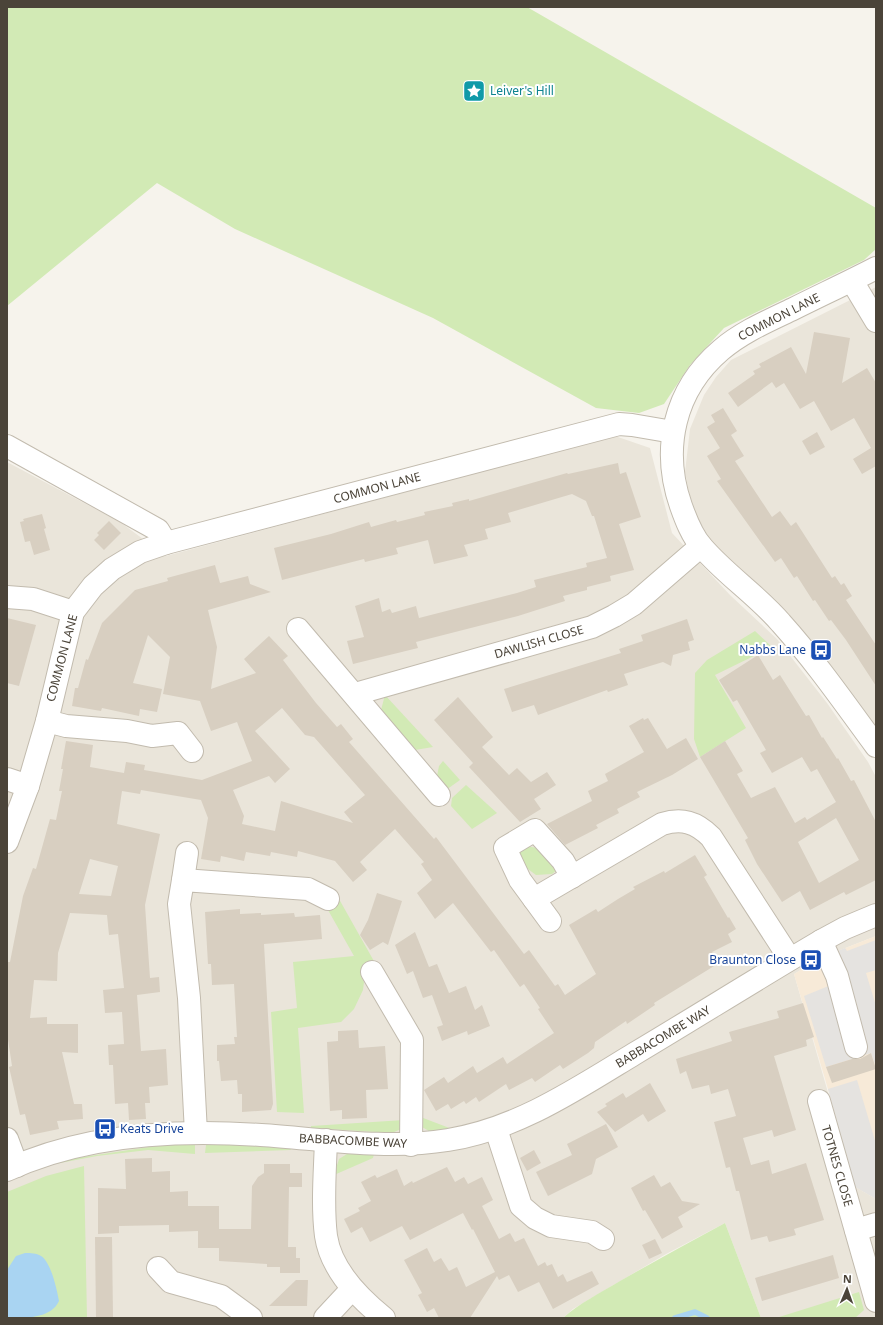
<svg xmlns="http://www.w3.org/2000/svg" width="883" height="1325" viewBox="0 0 883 1325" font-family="'Noto Sans',sans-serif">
<rect width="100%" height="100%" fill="#f6f3ec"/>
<g fill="#eae5da">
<polygon points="876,287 876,730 825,658 783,610 712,542 698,520 689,493 685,472 690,429 704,395 716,377 731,360"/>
<polygon points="615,436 650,448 672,533 730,595 777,639 827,703 868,762 876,777 876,936 820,958 794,974 855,1187 876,1199 876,1318 761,1318 725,1223 666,1254 573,1309 563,1318 7,1318 7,462 120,522 166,556"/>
</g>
<polygon fill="#f7ead8" points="876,936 876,1199 855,1187 828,1089 794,974 820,958"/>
<g fill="#d2eab5">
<polygon points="7,7 527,7 876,208 876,249 864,260 724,328 690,365 664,404 639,413 596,408 433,318 235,229 157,183 7,306"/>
<polygon points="755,631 772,647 715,675 746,728 700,757 694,739 695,673 707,660"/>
<polygon points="385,695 433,747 415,750 398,732 381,710"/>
<polygon points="443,761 460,780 446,790 437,776 439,766"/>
<polygon points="466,785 497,813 472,829 451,806 452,798"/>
<polygon points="527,846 551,851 561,867 552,874 536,875 524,866 517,851"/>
<polygon points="339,899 375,963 361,976 364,982 363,990 354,1009 341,1022 298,1028 304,1113 277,1112 271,1012 297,1008 293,962 354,956 328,910"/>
<polygon points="418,1116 452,1129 429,1131 422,1127"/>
<polygon points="404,1120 401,1129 392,1133 311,1128 311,1126"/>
<polygon points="219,1144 290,1148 291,1150 205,1153 206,1145"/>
<polygon points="162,1145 195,1145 195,1154 148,1150 97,1156 44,1166 76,1158"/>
<polygon points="347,1154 374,1154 373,1158 334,1175 339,1159"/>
<polygon points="84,1166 87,1318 7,1318 7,1192 46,1176"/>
<path d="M725,1223l36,95h-198c17,-15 37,-25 57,-37 35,-20 70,-39 105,-58z"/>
<polygon points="859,1292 864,1310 855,1318 776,1318"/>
</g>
<g fill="#e5e3e0">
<polygon points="876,940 876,970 866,973 876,1006 876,1067 871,1053 826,1067 804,996 831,985 820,958 845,948 847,951"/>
<polygon points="857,1080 876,1144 876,1199 855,1187 828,1089"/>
</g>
<path fill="#a9d4f2" d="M25,1253c6,0 11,0 16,3 10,6 16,34 18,45 -8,18 -35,17 -52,17v-48l9,-14z"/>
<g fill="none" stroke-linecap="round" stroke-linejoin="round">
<polyline stroke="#a9d4f2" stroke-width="5.5" points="675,1318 695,1312 707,1318"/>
</g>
<g fill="#d8cfc1" fill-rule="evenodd">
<polygon points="814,332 850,338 842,383 867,368 876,383 876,466 862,474 853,459 871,448 854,418 831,431 814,401 800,409 784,383 776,388 772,382 738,407 728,393 755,374 753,371 761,367 759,364 791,347 806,374"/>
<polygon points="723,408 737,431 731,435 744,456 735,461 772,517 780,511 791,526 796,522 832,578 835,576 841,585 844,583 852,596 846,600 876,645 876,686 846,640 831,620 829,621 815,600 813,601 797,576 794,578 781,558 775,562 717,481 721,479 707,456 720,448 707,427 715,422 711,415"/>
<polygon points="817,432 825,447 810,455 802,441"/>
<polygon points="618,463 620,474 626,472 641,517 619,524 634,570 610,576 611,581 587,587 587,590 563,596 565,601 518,616 416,642 418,648 353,664 347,641 364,637 355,606 379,598 382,612 390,609 392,613 416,606 419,618 517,593 536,587 534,580 587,567 586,563 607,558 594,516 592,516 586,501 572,494 508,513 511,522 485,529 488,539 464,545 468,556 434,564 428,540 396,548 398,554 365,562 364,559 282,580 274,548 331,534 369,522 371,527 396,520 397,522 425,515 424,512 453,506 452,503 469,499 469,501 567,473 568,474"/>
<polygon points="42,514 46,528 44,529 50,550 34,555 30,541 25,542 20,522 24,521 23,519"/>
<polygon points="109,521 121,533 104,550 94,540 99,535 97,533"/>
<path d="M215,565l5,18 28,-7 2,8 21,8 -63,18 9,37 -6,42 45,-16 -12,-14 25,-23 19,20 -5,4 33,43 21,24 4,-3 12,15 -4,3 85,97 2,-2 88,117 5,-4 26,36 3,-2 7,11 31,-21 -27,-49 27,-16 2,3 20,-13 17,-10 -2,-2 31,-16 1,2 30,-18 12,20 -3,2 24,41 1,-1 7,12 -8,5 4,8 -20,10 7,11 -65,40 1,2 -28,19 -1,-3 -31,21 -1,6 -6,5 -25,16 -3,-4 -25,17 -3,-4 -23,12 -3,-6 -27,18 -3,-5 -10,7 -2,-3 -13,8 -3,-5 -12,7 -12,-21 20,-13 4,6 25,-17 4,7 26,-16 4,7 47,-31 -16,-24 2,-1 -16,-24 -4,3 -26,-37 -3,2 -38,-49 -18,16 -18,-26 15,-13 -11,-16 3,-2 -29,-33 -35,33 7,8 -14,12 -18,-21 -37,-10 -1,6 -26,-5 -1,4 -24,-4 -2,9 -23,-5 -1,6 -19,-3 7,-41 -7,-18 -60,-10 -1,4 -18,-3 -5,33 43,10 -15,71 5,73 9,-1 1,15 -23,3 4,56 25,-2 2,36 -19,2 1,16h-5l1,16 -17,1 -1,-17 -13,1 -2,-39h-4l-1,-20 16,-1 -2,-32 -17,1 -2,-23 21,-2 -6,-54 -9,1 -2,-20 -37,-2 -12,40 -1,28 -23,-1 -4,38 17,-1v7h31v29l-16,-1 12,52h8l1,15 -26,2 2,8 -29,6 -5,-21 -5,1 -11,-48 3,-1 -5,-33v-71h3l13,-66 10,-28 3,1 14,-50 6,1 6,-29h-3l4,-22h-2l5,-28 27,4 -3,22 34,6 2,-11 19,3 -1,5 58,10 50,-19 -15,-39 -26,9 -11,-30 -37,-7 7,-37 -22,-22 -15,48 29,6 -5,23 -17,-3 -1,7 -37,-8 -1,3 -29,-5 3,-18h3l8,-29 2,1 14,-37 33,-33 33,-9 -1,-3zM282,708l23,27 9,2 51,58 -21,17 9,11 -72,-22 -6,30 -33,-7 2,-8 -11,-26 36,-14 6,7 15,-14 -35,-38zM90,859l28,7 -7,30 -32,-2z"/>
<polygon points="7,618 36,625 19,686 7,683"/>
<polygon points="687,619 694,640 688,642 690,650 673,655 671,666 663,662 624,674 628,685 608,692 607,690 538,715 534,705 512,712 504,689 621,653 619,649 643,641 641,635"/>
<path d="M758,655l15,25 7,-5 26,41 3,-1 13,23 1,-1 14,22 1,-1 13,23 3,-1 22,42v58l-30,15 -2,-3 -34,18 -10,-19 -18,11 -25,-38 -12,-24 3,-2 -48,-81 25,-16 18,30 -6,3 14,24 24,-11 20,36 10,-6 2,3 29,-18 -19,-33 -6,3 -9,-15 -30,16 -12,-20 6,-3 -29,-50 -4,2 -14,-22zM836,818l23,42 -40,23 -21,-41z"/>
<polygon points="458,697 493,737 482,747 509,775 517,768 531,782 547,772 556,785 534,799 541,809 520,822 469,767 473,763 434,720"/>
<polygon points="643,718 644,720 648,718 667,749 686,738 698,759 672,775 637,792 640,797 617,809 619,813 596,825 598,828 565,845 547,824 592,801 588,791 608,781 605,774 644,752 629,726"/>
<polygon points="377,893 402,901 388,945 383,942 370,950 360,935 368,920"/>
<polygon points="240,909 240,914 261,913 261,915 294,913 295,917 320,915 322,939 264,944 273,1104 271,1110 242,1112 242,1094 238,1094 237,1080 221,1081 219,1061 217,1061 217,1045 235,1044 234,1037 237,1037 234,984 212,985 211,964 208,964 205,912"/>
<polygon points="415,932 429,967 437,964 449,993 466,986 475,1010 482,1005 490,1026 468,1035 467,1031 442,1041 437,1027 443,1025 432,995 423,998 413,971 407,974 395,945"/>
<polygon points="803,1003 814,1037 806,1040 807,1046 774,1056 796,1130 774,1137 772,1130 743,1138 751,1165 769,1160 772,1174 806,1163 824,1220 794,1229 796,1235 769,1242 767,1236 751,1240 739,1191 736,1191 730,1167 726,1168 714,1122 736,1116 728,1089 711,1094 709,1085 692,1089 686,1071 680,1074 676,1059 732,1041 729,1032 779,1018 777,1011"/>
<polygon points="358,1030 359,1048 385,1046 388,1089 366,1090 367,1118 342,1119 342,1110 330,1111 327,1042 338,1041 338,1031"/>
<polygon points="871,1053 876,1069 832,1083 826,1067 852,1059 860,1059"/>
<polygon points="650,1083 666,1111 648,1122 643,1114 615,1132 597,1112 607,1106 605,1104 623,1093 626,1098"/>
<polygon points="606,1124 618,1147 596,1159 592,1174 548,1196 536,1172 572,1155 567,1144"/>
<polygon points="534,1150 541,1163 527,1171 520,1158"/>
<polygon points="152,1158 152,1172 170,1171 170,1192 188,1191 188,1206 219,1206 219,1229 251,1229 252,1186 258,1177 264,1173 264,1164 290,1164 290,1173 302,1173 302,1187 289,1187 288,1247 296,1247 296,1258 300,1258 300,1273 280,1273 280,1267 267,1267 267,1264 219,1261 219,1248 198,1248 198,1231 169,1232 169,1225 119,1226 119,1233 98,1234 98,1188 126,1189 125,1159"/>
<polygon points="447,1167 455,1182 464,1177 468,1184 482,1177 493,1200 482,1206 499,1239 510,1233 515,1242 524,1238 538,1266 545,1262 547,1266 552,1264 558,1277 563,1274 567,1282 592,1271 599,1284 553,1309 539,1282 518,1292 509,1275 499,1280 497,1276 470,1318 439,1318 434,1308 427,1312 418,1295 422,1293 404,1260 427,1248 434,1262 441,1258 449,1271 457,1267 466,1287 495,1272 473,1229 472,1230 463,1213 410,1240 402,1226 370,1242 362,1227 351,1233 344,1219 360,1211 358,1208 371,1201 361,1182 375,1175 377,1178 397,1169 404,1186 412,1181 413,1183"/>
<polygon points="654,1175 661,1187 670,1182 682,1201 700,1204 678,1217 683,1227 662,1239 645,1210 643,1211 631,1188"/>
<polygon points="95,1237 112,1237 113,1318 96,1318"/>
<polygon points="655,1239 662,1253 649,1259 642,1245"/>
<polygon points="833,1255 839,1278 762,1301 755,1278"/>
<polygon points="296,1280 308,1280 307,1306 269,1306"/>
</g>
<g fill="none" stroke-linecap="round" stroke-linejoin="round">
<g stroke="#c2bbae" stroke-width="24">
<g id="minor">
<path d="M876,268c-27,14 -55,27 -83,41 -25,12 -51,23 -72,41 -47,40 -60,99 -40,156 5,14 11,30 21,41 24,28 55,48 79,76 35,39 64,81 95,123"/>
<polyline points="852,281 876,321"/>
<polyline points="7,446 158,530 166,543"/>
<polyline points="7,597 33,599 73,612"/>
<polyline points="298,629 439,795"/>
<polyline points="355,694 592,627 614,616 634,604 701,546"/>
<polyline points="47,721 66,726 127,731 152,736 178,733 192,751"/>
<polyline points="7,779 28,786"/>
<polyline points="7,842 28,786 47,721 73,612 93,586 112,569 140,552 166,543 619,424 632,425 673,432"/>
<polyline points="183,880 187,853"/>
<path d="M534,899l128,-75c20,-6 34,-2 49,13l79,122"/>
<polyline points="550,921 520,880 505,848 535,830 563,861 572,877"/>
<polyline points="821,941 837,976 856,1047"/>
<polyline points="372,972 412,1040 411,1145"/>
<polyline points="819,1101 876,1301"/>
<polyline points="496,1129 521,1206 535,1218 551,1226 592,1232 603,1239"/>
<polyline points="196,1133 189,998 179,904 183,880 308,889 328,899"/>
<polyline points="7,1139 17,1166"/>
<path d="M326,1140c-1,32 -4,65 0,96 5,34 33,62 58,82"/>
<path d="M7,1170c77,-36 169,-41 254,-35 62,4 124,15 187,5 69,-11 127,-50 186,-86 62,-37 124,-76 187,-113l24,-13 31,-13"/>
<polyline points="856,1230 876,1224"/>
<polyline points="158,1268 171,1282 221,1296 251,1318"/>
<polyline points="325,1318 352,1289"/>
</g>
</g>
<use href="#minor" stroke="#fff" stroke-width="22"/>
</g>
<defs>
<g id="sight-square" transform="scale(1.15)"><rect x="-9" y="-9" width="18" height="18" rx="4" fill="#0f9aa8" stroke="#fff"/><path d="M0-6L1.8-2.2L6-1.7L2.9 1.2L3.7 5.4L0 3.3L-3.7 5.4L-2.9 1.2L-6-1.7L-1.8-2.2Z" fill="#fff"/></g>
<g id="bus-square" transform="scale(1.15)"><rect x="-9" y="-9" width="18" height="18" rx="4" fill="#1a4fb4" stroke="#fff"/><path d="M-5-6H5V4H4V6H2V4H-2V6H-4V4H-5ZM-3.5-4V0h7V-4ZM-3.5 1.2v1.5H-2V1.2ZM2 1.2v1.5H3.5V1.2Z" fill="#fff"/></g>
</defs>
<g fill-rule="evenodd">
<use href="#sight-square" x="474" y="91"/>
<use href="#bus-square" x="821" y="650"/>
<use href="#bus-square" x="811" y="960"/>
<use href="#bus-square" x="105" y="1129"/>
</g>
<g text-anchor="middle" stroke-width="4" stroke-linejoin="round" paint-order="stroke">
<g font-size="12" fill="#0d838f" stroke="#fff" text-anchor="start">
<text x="490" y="95">Leiver's Hill</text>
</g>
<g font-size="12" fill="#4b4439" stroke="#fff">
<text transform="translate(779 317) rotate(-27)" y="4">COMMON LANE</text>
<text transform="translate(377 488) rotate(-15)" y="4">COMMON LANE</text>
<text transform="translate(539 642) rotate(-16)" y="4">DAWLISH CLOSE</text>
<text transform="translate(62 658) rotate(-75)" y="4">COMMON LANE</text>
<text transform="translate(663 1037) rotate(-31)" y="4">BABBACOMBE WAY</text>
<text transform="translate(353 1141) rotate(3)" y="4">BABBACOMBE WAY</text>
<text transform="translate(837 1166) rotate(74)" y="4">TOTNES CLOSE</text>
</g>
<g font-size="12" fill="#164399" stroke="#fff" text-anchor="end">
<text x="806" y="654">Nabbs Lane</text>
<text x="796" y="964">Braunton Close</text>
<text x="120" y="1133" text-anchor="start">Keats Drive</text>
</g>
</g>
<rect width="883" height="1325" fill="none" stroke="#4b4439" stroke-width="16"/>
<g transform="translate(847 1289) rotate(2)" stroke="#ffffff" stroke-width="3" paint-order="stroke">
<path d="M0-3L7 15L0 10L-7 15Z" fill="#4b4439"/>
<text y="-6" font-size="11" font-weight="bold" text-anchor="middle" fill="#4b4439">N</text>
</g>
</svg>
